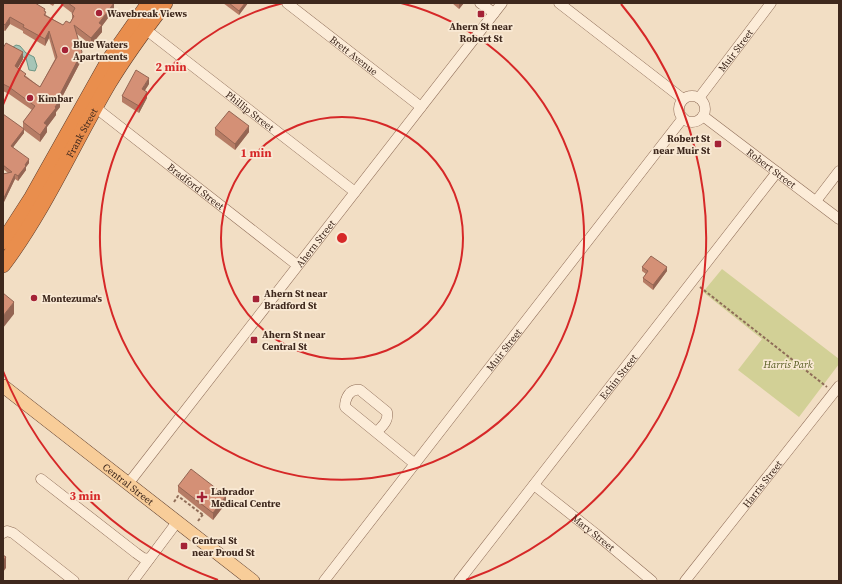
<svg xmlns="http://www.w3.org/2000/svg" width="842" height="584" viewBox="0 0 842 584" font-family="'Source Serif 4',serif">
<rect width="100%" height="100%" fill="#f2dec4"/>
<polygon fill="#d2d096" points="722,269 839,359 839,364 799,417 738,370 762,339 703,292"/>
<polygon fill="#a6c5b7" stroke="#6c9584" points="16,45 20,46 26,53 34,57 37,66 35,71 29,70 26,58 18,55 13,47"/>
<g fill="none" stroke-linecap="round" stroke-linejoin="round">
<g stroke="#8f6d58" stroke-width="11">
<g id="minor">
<path id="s1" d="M287,3l134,104"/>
<polyline points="480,3 494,13"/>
<polyline points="559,3 683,99"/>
<path id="s2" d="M145,29l210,163"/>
<circle cx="692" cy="109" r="13"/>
<path id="s3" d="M699,98l72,-95"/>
<path id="s4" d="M96,108l201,157"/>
<path id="s5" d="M703,116l136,103"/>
<polyline points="816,201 839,171"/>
<path d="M377,432c5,-6 12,-11 10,-20l-27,-22c-10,-2 -15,8 -15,17l70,57"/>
<polyline points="41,479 136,553 143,558 149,559"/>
<path id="s6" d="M128,484l374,-481"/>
<path id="s7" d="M534,485l62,49 56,47"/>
<polyline points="3,533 7,531 13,533 74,581"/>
<polyline points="133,581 177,522"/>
<path id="s8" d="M324,581l359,-463"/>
<path id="s9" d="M459,581l318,-409"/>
<path id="s10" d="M685,581l154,-195"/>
</g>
</g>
<g stroke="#5c3c2d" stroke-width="14">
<g id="major">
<path id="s11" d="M3,386l250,195"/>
</g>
</g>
<g stroke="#5c3c2d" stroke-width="16">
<g id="highway">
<polyline points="3,242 32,197 109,60 149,3"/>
<path id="s12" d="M3,265c42,-56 70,-121 106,-182 17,-28 36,-54 56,-80"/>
</g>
</g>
<g stroke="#8f6d58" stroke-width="2" stroke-dasharray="3 2" stroke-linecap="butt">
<polyline points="700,287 827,387"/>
<polyline points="174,502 178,496 203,515"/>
<polyline points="198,521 204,513"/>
</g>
<use href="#minor" stroke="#fcecd8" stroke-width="10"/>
<use href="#major" stroke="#f8cd99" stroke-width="13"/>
<use href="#highway" stroke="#e98e4d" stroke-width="15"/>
</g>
<g fill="#b67c65">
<polygon points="3,3 45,12 46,15 63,25 70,23 72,19 72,13 59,3 114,3 114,10 102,26 102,32 91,45 77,34 82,59 60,101 60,107 56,112 56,115 47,127 47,132 40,142 24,130 24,133 13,147 29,163 26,167 26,170 18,181 15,179 3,204 3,174 8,173 3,169 3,114 23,129 23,122 32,110 9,94 3,91 3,48 23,59 18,68 26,76 40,87 55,59 49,38 45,46 23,33 23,31 10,24 5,31 3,30"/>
<polygon points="48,3 55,3 53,6"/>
<polygon points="223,3 248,3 239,15"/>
<polygon points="452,3 464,3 459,9"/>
<polygon points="149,84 145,90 147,98 139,113 122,102 122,96"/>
<polygon points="215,128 249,132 235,150 215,135"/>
<polygon points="642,267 667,271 653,290 643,282 643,278 646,274 642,271"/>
<polygon points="178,486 226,503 213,520 178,492"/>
</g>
<g fill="#946553">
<polygon points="114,3 114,10 102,26 102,32 91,45 91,38 99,23"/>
<polygon points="245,3 248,3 239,15 239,11"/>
<polygon points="459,3 464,3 459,9"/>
<polygon points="10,17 10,24 5,31 5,25"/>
<polygon points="49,31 49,38 45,46 45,39"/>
<polygon points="23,52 23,59 15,73 15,66"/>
<polygon points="82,52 82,59 60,101 60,107 56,112 56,115 47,127 47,132 40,142 40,135 44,123 55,107 58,98"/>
<polygon points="149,78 149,84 142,95 142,89"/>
<polygon points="147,92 147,98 139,113 139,106"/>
<polygon points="249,126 249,132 235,150 235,144"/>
<polygon points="24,129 24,133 11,150 11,146"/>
<polygon points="29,159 29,163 26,167 26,170 18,181 18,176 25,165"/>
<polygon points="15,174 15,179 3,204 3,200"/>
<polygon points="667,267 667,271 653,290 653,285"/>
<polygon points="14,302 14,314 3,328 3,316"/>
<polygon points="226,496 226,503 213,520 213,513"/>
<polygon points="6,557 6,568 3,572 3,561"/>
</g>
<g fill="#d49076" stroke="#946553">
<polygon points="3,3 35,3 45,9 44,11 46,12 44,15 63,25 66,21 70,23 74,16 72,14 75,8 68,3 114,3 99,23 102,25 91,38 74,25 82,52 58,98 60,100 55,107 56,108 44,123 47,125 40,135 23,122 35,106 9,87 3,84 3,48 6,43 23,52 15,66 26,74 24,76 40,87 57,57 49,31 45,39 23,27 24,25 10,17 5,25 3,23"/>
<polygon points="229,3 245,3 239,11"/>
<polygon points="136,70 149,78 142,89 147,92 139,106 122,96"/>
<polygon points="229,111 249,126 235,144 215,128"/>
<polygon points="3,114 24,129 11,146 29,159 25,165 26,166 18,176 15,174 3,200 3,174 12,172 3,165"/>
<polygon points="651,256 667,267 653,285 643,278 648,271 642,267"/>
<polygon points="3,293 14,302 3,316"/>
<polygon points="191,469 226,496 213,513 178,486"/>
<polygon points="3,555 6,557 3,561"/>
</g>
<g fill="none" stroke="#d62828" stroke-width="2">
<circle cx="342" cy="238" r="121"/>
<path d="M401 3A242 242 0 1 1 283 3"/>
<path d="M218 580A364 364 0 0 1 3 371M3 105A364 364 0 0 1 63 4M621 4A364 364 0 0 1 466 580"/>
</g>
<g fill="#a42236" stroke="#f9e9d4" stroke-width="1.5">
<circle cx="99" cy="13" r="4"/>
<rect x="477" y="10" width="8" height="8" rx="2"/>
<circle cx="65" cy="50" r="4"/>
<circle cx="30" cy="98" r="4"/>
<rect x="714" y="140" width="8" height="8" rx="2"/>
<circle cx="34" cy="298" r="4"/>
<rect x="252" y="295" width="8" height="8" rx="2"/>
<rect x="250" y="336" width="8" height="8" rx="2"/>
<path d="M200 491h4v4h4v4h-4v4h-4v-4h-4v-4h4z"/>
<rect x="180" y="542" width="8" height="8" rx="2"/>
</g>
<g text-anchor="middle" stroke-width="3.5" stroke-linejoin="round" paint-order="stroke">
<g font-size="10" font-weight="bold" fill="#3e281d" stroke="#f9e9d4" text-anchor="start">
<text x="107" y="17">Wavebreak Views</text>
<text x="481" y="30" text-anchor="middle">Ahern St near<tspan x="481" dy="12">Robert St</tspan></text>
<text x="73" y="48">Blue Waters<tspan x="73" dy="12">Apartments</tspan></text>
<text x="38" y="102">Kimbar</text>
<text x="710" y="142" text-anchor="end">Robert St<tspan x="710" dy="12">near Muir St</tspan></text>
<text x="264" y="297">Ahern St near<tspan x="264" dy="12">Bradford St</tspan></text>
<text x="42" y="302">Montezuma's</text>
<text x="262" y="338">Ahern St near<tspan x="262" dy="12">Central St</tspan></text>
<text x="211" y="495">Labrador<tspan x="211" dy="12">Medical Centre</tspan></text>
<text x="192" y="544">Central St<tspan x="192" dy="12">near Proud St</tspan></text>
</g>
<g font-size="10" fill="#3e281d" stroke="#f9e9d4">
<text dy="4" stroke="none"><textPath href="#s3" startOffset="60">Muir Street</textPath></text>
<text dy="4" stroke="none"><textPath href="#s1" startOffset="85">Brett Avenue</textPath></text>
<text dy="4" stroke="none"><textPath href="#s2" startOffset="133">Phillip Street</textPath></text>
<text dy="4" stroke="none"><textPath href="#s12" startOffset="154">Frank Street</textPath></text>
<text dy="4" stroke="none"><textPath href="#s5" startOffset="86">Robert Street</textPath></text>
<text dy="4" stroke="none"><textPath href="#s4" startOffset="127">Bradford Street</textPath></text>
<text dy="4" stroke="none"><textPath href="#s6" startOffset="305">Ahern Street</textPath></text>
<text dy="4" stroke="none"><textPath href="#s8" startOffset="293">Muir Street</textPath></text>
<text dy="4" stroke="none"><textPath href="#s9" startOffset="259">Echin Street</textPath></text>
<text dy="4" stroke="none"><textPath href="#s10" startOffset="124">Harris Street</textPath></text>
<text dy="4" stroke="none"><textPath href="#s11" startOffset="159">Central Street</textPath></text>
<text dy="4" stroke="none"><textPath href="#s7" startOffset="76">Mary Street</textPath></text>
</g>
<g font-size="10" font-style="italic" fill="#565c22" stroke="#f9e9d4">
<text x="788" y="368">Harris Park</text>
</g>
</g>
<circle cx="342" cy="238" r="6" fill="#d62828" stroke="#f9e9d4" stroke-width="2"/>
<g font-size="12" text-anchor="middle" font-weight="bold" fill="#d62828" stroke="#f9e9d4" stroke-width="3.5" stroke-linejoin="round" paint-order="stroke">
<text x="171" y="71">2 min</text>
<text x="256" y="157">1 min</text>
<text x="85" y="500">3 min</text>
</g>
<rect width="842" height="584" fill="none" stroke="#3e281d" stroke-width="8"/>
</svg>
